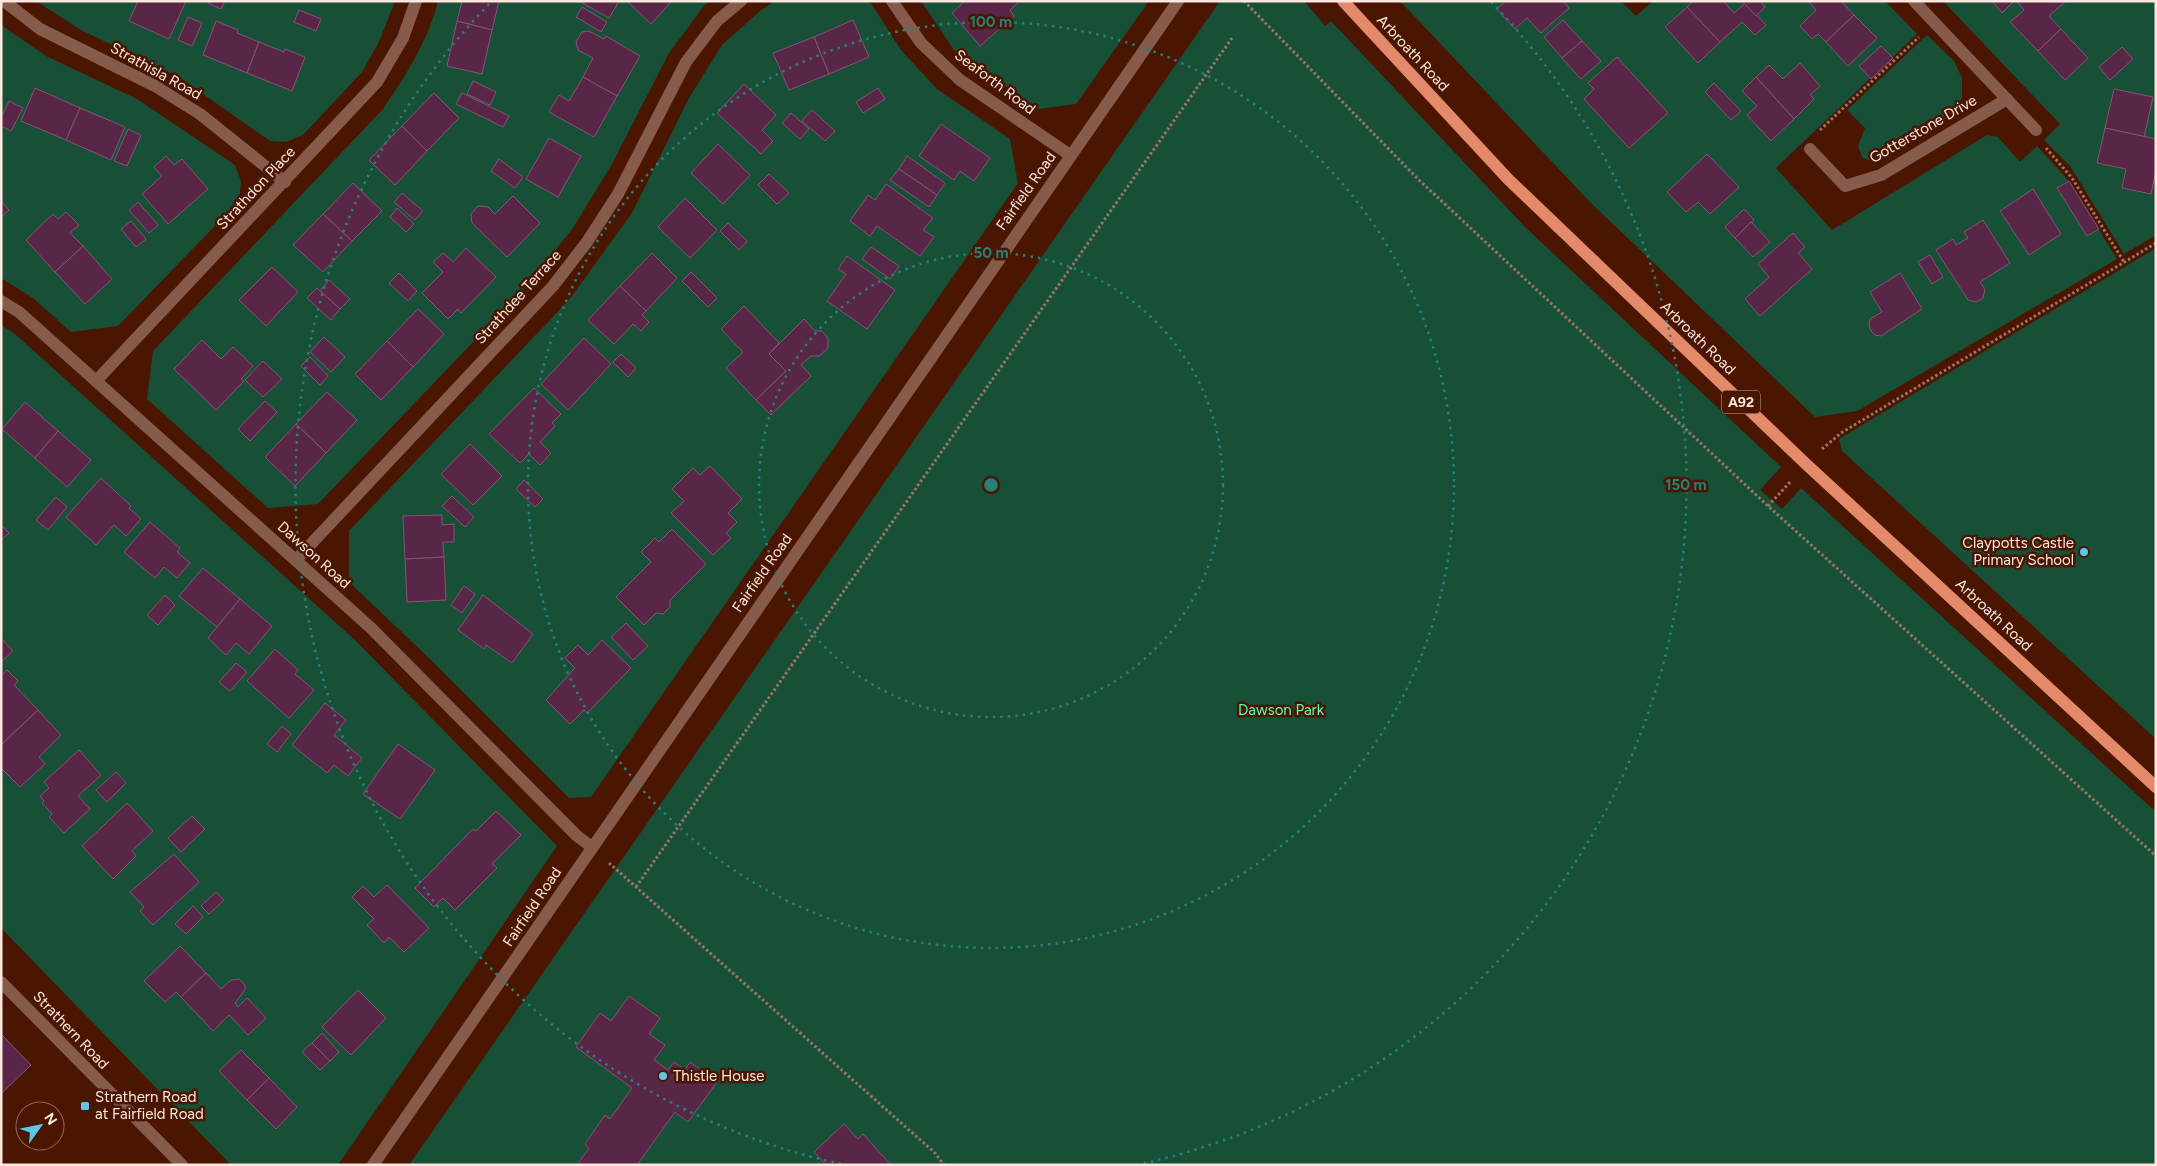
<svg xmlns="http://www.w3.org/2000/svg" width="2157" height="1166" viewBox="0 0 2157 1166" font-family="Figtree,sans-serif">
<rect width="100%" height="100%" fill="#4a1501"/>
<g fill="#175037">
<polygon points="36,1 395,1 379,42 362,72 303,135 286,142 270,141 179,77 81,30"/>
<path d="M438,1h272l-6,5 -35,47 -57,111 -39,64 -49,61 -206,215 -50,4 -121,-109 6,-48 230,-242c23,-34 45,-68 55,-108z"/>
<polygon points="775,1 867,1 871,3 901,50 937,89 1010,139 1018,183 591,797 569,798 430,659 349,582 349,531 569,300 632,213 689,98 722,45 760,11"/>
<polygon points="921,1 1149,1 1076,104 1038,109 954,50"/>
<polygon points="1220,1 1304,1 1325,26 1331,21 1525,227 1781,467 1760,490 1782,509 1801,488 2156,812 2156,1165 409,1165"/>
<polygon points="1400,1 1621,1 1636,16 1653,1 1885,1 1917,34 1776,168 1832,230 1987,135 1998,137 2020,162 2037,146 2069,181 2117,259 1857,411 1815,417 1591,203"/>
<polygon points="1943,1 2156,1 2156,235 2124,254 2070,166 2044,140 2060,124"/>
<polygon points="1,25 46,56 137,99 235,165 241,181 239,201 118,326 71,332 33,298 1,278"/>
<polygon points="1927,35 1954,61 1962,78 1962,98 1952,115 1874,163 1862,157 1858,146 1865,128 1847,110"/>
<polygon points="2156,248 2156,739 1842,451 1839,439"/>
<polygon points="1,325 15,334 355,640 557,846 338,1165 231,1165 1,928"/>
</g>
<g fill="#582748" stroke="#885376">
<polygon points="138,1 186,1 169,39 129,21"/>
<polygon points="209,1 225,1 221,9 208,3"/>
<polygon points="462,1 499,1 492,30 457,21"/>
<polygon points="579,1 615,1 618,3 609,18"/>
<polygon points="627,1 672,1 651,24"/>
<polygon points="965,1 1020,1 1010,10 1014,16 980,46 952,13"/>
<polygon points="1506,1 1563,1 1569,8 1541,33 1527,18 1515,29 1497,9"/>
<polygon points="1693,1 1723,1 1734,13 1745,3 1766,25 1755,35 1742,22 1720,42 1687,7"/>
<polygon points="1742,1 1760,1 1765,7 1756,16"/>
<polygon points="1808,1 1841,1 1854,15 1826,42 1818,34 1812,39 1800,26 1816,10"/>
<polygon points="1994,1 2014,1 2002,13 1993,2"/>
<polygon points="2020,1 2065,2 2049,16 2061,29 2038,51 2010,22 2024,10 2018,3"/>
<polygon points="582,7 607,22 601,32 576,17"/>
<polygon points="1687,7 1720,42 1698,63 1665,27"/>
<polygon points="299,10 321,19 316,31 294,22"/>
<polygon points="1854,15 1877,38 1848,66 1826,42"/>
<polygon points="188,17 202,23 192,46 178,40"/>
<polygon points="853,20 869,57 829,74 814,37"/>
<polygon points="1563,20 1582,41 1562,58 1544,37"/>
<polygon points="216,21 238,30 237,33 259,42 247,73 203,55"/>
<polygon points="457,21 492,30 482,74 447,66"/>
<polygon points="2061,29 2088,58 2065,80 2038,51"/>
<polygon points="589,31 604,39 606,36 640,56 617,96 583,77 593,58 578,50 576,42 582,32"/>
<polygon points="814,37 829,74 789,90 773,53"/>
<polygon points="1582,41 1601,61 1581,79 1562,58"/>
<polygon points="259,42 284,52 285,49 305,57 292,91 247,73"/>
<polygon points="1881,46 1893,58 1871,79 1859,66"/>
<polygon points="2122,47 2133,59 2110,80 2099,67"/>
<polygon points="1617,57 1668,113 1629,148 1584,99 1594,89 1588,83"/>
<polygon points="1800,63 1820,86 1810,95 1814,99 1794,119 1756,77 1769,65 1783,79"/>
<polygon points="583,77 617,96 594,137 549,112 559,95 569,101"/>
<polygon points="1756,77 1794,119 1771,141 1747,115 1757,106 1742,91"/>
<polygon points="473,81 496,92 490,105 467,94"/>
<polygon points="1714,83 1741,111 1731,120 1705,92"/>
<polygon points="744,84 776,115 762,130 773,141 761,154 717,113"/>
<polygon points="35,88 80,108 66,140 21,121"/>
<polygon points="878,88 885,99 863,113 856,102"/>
<polygon points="2114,89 2153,97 2144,137 2105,128"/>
<polygon points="434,93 459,118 427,151 402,126"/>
<polygon points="462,93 509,116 503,127 456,104"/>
<polygon points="9,101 23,108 11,131 1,126 1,118"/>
<polygon points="80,108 125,127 111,160 66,140"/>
<polygon points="812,110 835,131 825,141 802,121"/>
<polygon points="791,113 809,129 800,139 782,123"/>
<polygon points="941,124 990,158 974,181 960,171 954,180 919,156"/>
<polygon points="402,126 427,151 395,185 369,160"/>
<polygon points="2105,128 2156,139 2156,170 2151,194 2122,188 2126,169 2097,163"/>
<polygon points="128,129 141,135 127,166 114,161"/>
<polygon points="549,138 581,156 558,197 526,179"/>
<polygon points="718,144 750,175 723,204 691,173"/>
<polygon points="1707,154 1739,187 1710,214 1698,202 1686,212 1667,192"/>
<polygon points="166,156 174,165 182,159 208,189 168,224 142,194 162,176 154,167"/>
<polygon points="907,156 945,183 937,195 899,169"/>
<polygon points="499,159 523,177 515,188 491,171"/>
<polygon points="899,169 937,195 929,207 890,180"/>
<polygon points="769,174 789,193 777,204 758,185"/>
<polygon points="2069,181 2099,229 2087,236 2057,188"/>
<polygon points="353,183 382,211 352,241 323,214"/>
<polygon points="886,184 933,218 923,230 934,237 920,256 877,226 870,236 850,221 868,195 875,200"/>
<polygon points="2033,189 2061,234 2029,255 2000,211"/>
<polygon points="402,193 423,211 415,220 394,202"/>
<polygon points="513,196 540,223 507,257 472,223 471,214 478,206 488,207 495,214"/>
<polygon points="685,198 717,230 690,258 658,227"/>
<polygon points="1,201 9,210 1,217"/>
<polygon points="138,202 158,225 149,233 129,210"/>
<polygon points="397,208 414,224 406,232 390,217"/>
<polygon points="1744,209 1754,220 1735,238 1725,227"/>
<polygon points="66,212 79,225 70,233 83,246 55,272 26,240 53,214 58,219"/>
<polygon points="323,214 352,241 323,272 293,245"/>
<polygon points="1983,220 2010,263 1980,282 1985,289 1983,298 1976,302 1968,300 1936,250 1953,239 1956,245 1968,238 1964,232"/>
<polygon points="131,221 146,239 136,247 121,229"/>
<polygon points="1751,222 1770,242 1753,257 1735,238"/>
<polygon points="728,223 747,241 739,250 720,231"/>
<polygon points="1793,233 1805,247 1798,253 1812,269 1760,316 1745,299 1769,277 1758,264"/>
<polygon points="83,246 112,279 85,304 55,272"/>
<polygon points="871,247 899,266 890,279 862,259"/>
<polygon points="466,248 496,277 461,313 458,309 448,319 422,293 443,272 433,262 443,253 453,262"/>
<polygon points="652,253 677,278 646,311 620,286"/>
<polygon points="1930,255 1943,277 1932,284 1918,262"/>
<polygon points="847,256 895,290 867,329 827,301 846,274 838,269"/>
<polygon points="272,267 298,292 266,326 239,300"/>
<polygon points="691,272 717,298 708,307 682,281"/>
<polygon points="399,273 417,291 408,301 389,283"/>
<polygon points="1900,273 1922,309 1881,336 1875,335 1871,331 1869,325 1870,319 1882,312 1870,292"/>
<polygon points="329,280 350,299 340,309 320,291"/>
<polygon points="620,286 646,311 642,315 649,322 641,331 633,324 614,344 588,320"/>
<polygon points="317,288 340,309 331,320 307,298"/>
<polygon points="744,306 779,343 769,354 786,371 756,400 726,368 743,352 721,329"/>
<polygon points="418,309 444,334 413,367 387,341"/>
<polygon points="804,319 815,331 822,331 828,338 828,348 819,356 811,356 801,365 811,376 771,415 756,400 786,371 769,354"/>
<polygon points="324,337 345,357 331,372 310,352"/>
<polygon points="584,338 611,364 568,410 541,384"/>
<polygon points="202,340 221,359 233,347 253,366 241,379 244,381 216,410 174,369"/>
<polygon points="387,341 413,367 381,400 355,374"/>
<polygon points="621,354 636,368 628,377 613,362"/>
<polygon points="310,357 328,376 320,385 301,366"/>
<polygon points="263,361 282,379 263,397 245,380"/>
<polygon points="534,388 561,414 552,423 555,426 540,442 551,453 540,465 529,454 520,463 489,434"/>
<polygon points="327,392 357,420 326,453 296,424"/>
<polygon points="265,401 277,412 250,441 238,429"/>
<polygon points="25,402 58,431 35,458 2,429"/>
<polygon points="296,424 326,453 295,486 265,457"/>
<polygon points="58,431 91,460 67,487 35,458"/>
<polygon points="470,444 502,476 473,505 441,474"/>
<polygon points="710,466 742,499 728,513 737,522 726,533 731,538 713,555 671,513 684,501 672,489 693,468 700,475"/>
<polygon points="101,478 131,506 129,508 141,519 126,536 114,525 96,545 66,517"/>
<polygon points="524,480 543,499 535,507 516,489"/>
<polygon points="452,496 474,517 465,527 442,506"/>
<polygon points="56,497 67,507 48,530 36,520"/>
<polygon points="442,515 442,525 454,524 454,542 443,542 444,557 405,559 403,516"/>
<polygon points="150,522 180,548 177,552 190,563 177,578 164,567 155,578 124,552"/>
<polygon points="1,525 9,533 1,540"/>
<polygon points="672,529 706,564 670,600 670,607 663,614 656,613 644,625 616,597 651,562 641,552 655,538 659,542"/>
<polygon points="444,557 446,600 407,602 405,559"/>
<polygon points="203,568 240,599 217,627 179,596"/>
<polygon points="464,586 475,594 462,613 451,605"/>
<polygon points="165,595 175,605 158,625 147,615"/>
<polygon points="483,595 533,634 512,663 486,645 484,649 458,630"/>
<polygon points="240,599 272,626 249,654 236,643 226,655 208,638"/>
<polygon points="626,623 648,646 633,660 611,637"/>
<polygon points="2,639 13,651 1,662 1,640"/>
<polygon points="602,640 631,668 587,713 584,710 570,724 546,700 575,668 565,658 578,645 588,655"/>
<polygon points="275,649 298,670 295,674 314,690 289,718 247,681"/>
<polygon points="236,663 247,672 230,691 219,682"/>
<polygon points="7,670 18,681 14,685 38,710 1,745 1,676"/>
<polygon points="325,703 346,720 334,735 362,758 348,776 334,765 327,773 292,745"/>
<polygon points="38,710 61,735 39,757 45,764 20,787 1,768 1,745"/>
<polygon points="282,726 291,734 277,752 267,744"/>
<polygon points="398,744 435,770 400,819 363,794"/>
<polygon points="79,750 101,775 78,796 90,809 64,833 49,817 52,814 42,803 44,801 40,796 49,788 44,782"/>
<polygon points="116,772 126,783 107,802 96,790"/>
<polygon points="127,803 153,831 132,851 136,856 113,879 82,846"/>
<polygon points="496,811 521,835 492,864 497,868 455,910 443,898 434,907 415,888 473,829 476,831"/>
<polygon points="192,816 205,829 181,852 168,838"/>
<polygon points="174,854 199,882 153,925 140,911 144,907 130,892"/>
<polygon points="387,885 429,928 404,952 389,937 384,943 367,925 374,919 352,897 363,886 374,897"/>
<polygon points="216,892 224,900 209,914 201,906"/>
<polygon points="193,906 203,917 186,934 175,924"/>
<polygon points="180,946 206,973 181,997 176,992 165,1002 144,981"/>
<polygon points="206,973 221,989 231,980 239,979 245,985 245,990 235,1003 238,1007 247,998 266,1018 248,1035 229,1015 213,1031 181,997"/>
<polygon points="358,990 386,1018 351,1055 322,1027"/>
<polygon points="629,996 660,1018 649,1034 665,1045 654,1060 668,1070 674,1062 685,1070 690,1062 717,1082 688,1122 675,1112 637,1165 577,1165 589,1148 585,1144 605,1115 610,1119 632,1088 576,1047 600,1013 611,1021"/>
<polygon points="322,1033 339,1052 330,1061 312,1043"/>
<polygon points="1,1034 31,1065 1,1094"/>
<polygon points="312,1043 330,1061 320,1070 302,1052"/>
<polygon points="241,1050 269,1078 247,1100 219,1071"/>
<polygon points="269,1078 297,1107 276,1129 247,1100"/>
<polygon points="844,1124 858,1139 863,1134 891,1165 826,1165 814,1152"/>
</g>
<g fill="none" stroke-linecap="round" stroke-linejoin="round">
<g stroke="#9c7567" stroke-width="3" stroke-dasharray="2.5 2.5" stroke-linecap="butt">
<polyline points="1244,1 1418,179 1768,506 2156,856"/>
<polyline points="1820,130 1919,37"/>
<polyline points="2046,148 2072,178 2124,262"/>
<polyline points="1822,449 1841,433 2156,243"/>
<polyline points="1768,506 1791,481"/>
<polyline points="609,863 935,1153 944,1165"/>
<polyline points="636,887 1232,38"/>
</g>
<g stroke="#875b4b" stroke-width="12">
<polyline points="4,1 40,29 155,86 200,114 285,182"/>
<polyline points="892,1 921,43 960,80 1070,155"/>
<polyline points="1914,1 2036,130"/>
<polyline points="1810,149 1845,186 1881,175 2007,99"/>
<polyline points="1,301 19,312 96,381 371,628 577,836 592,847"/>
<polyline points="96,381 377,82 403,38 416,1"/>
<polyline points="296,560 553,286 587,242 618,194 686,62 717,21 741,1"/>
<polyline points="1,982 182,1165"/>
<polyline points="373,1165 1178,1"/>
</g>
<polyline stroke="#e48969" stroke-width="12" points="1343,1 1508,179 1806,464 2156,787"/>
</g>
<g fill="none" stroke="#278179" stroke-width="2.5" stroke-dasharray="2.5 5">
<circle cx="991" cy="485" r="232"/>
<circle cx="991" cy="485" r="463"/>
<path d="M841 1164A695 695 0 0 1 491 2M1491 2A695 695 0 0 1 1141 1164"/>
</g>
<g fill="#5cc7e8" stroke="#4a1501" stroke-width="2">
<circle cx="2084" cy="552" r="5"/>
<circle cx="663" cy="1076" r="5"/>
<rect x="80" y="1101" width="10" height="10" rx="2.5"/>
</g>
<g text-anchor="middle" stroke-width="5" stroke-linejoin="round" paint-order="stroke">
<rect fill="#4a1501" stroke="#c7a99d" stroke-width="1" x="1722" y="390.5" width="38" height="23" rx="4"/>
<g font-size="14" font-weight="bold" fill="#fde8e0">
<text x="1741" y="407">A92</text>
</g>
<g font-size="15" fill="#fde8e0" stroke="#4a1501">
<text transform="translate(1413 53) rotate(47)" y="5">Arbroath Road</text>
<text transform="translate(156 71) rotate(29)" y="5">Strathisla Road</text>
<text transform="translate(995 82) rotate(37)" y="5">Seaforth Road</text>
<text transform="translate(1923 129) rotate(-30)" y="5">Gotterstone Drive</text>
<text transform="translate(256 188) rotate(-47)" y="5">Strathdon Place</text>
<text transform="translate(1026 191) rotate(-55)" y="5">Fairfield Road</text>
<text transform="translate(518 297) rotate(-48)" y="5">Strathdee Terrace</text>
<text transform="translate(1698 338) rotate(44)" y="5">Arbroath Road</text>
<text transform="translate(314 555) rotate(42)" y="5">Dawson Road</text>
<text transform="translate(762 573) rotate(-55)" y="5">Fairfield Road</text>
<text transform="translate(1994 615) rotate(43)" y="5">Arbroath Road</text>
<text transform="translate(532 907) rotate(-56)" y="5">Fairfield Road</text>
<text transform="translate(71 1030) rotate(46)" y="5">Strathern Road</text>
</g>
<g font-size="15" fill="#fde8e0" stroke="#4a1501" text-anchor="start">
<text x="2074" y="548" text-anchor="end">Claypotts Castle<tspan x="2074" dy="17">Primary School</tspan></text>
<text x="673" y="1081">Thistle House</text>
<text x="95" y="1102">Strathern Road<tspan x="95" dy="17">at Fairfield Road</tspan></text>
</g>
<g font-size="15" fill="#59ffb6" stroke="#4a1501">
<text x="1281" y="715">Dawson Park</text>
</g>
</g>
<circle cx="991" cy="485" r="8" fill="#278179" stroke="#4a1501" stroke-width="2.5"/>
<g font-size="15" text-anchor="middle" font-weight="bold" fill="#278179" stroke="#4a1501" stroke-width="5" stroke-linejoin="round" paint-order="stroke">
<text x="991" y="27">100 m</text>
<text x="991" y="258">50 m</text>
<text x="1686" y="490">150 m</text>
</g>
<rect width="2157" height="1166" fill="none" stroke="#fde8e0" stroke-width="5"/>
<g transform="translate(40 1126) rotate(57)"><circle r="24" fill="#4a1501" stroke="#92695a"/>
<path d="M0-4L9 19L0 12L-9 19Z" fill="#5cc7e8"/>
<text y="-8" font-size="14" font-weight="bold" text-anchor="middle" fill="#fde8e0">N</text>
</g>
</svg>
